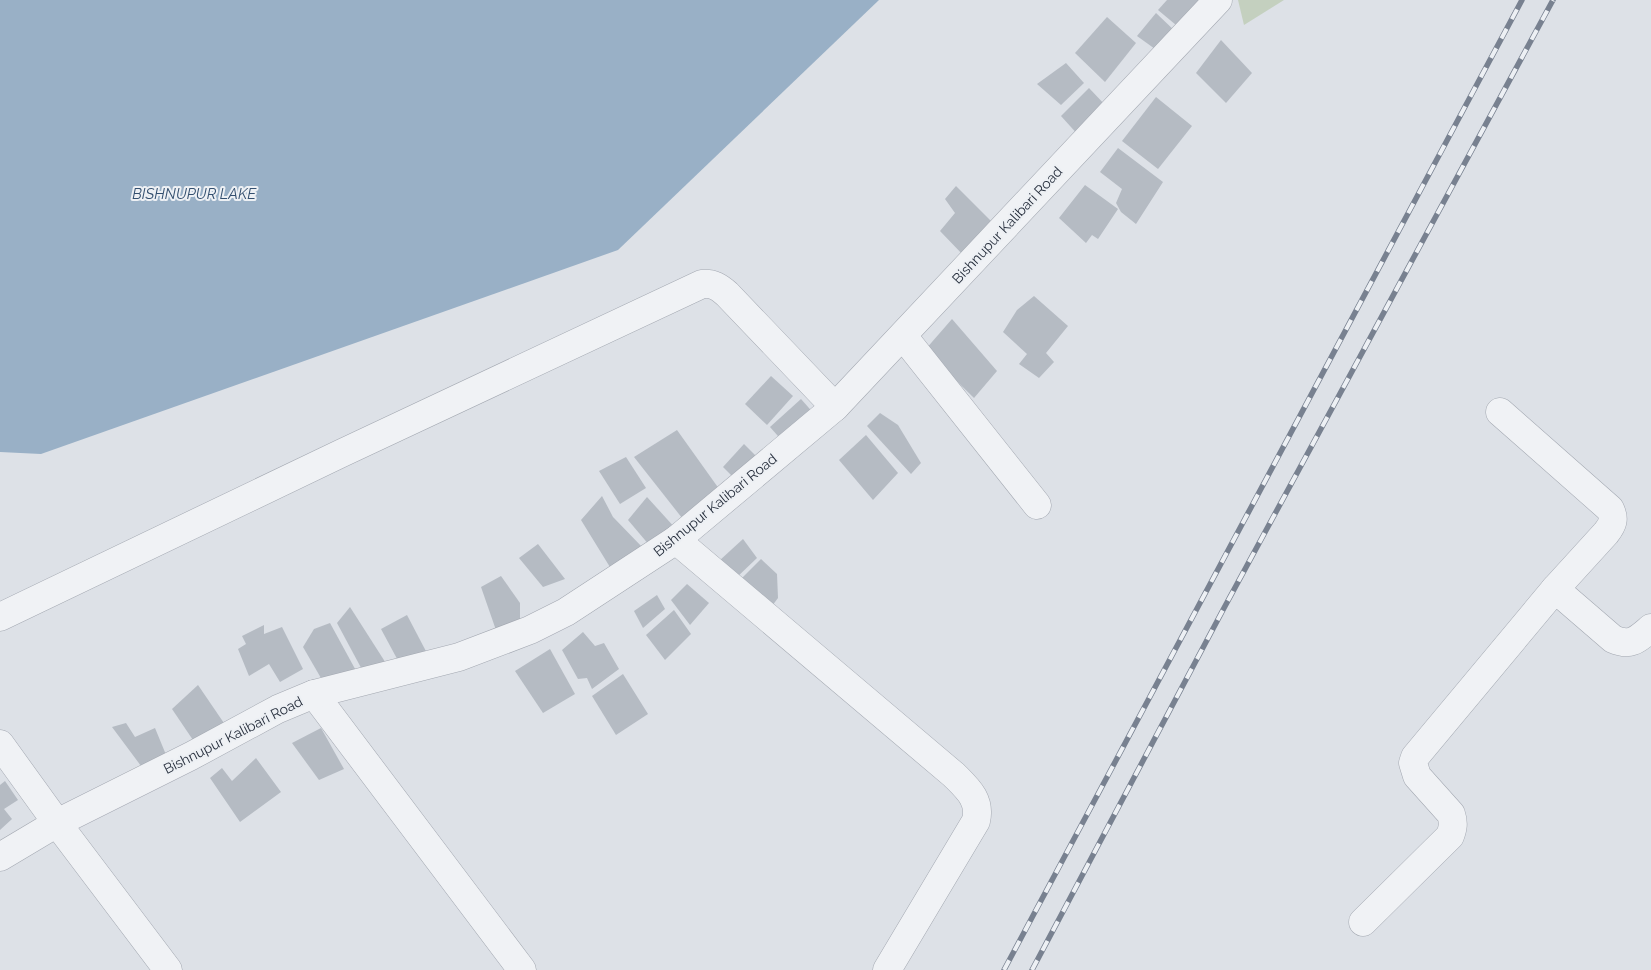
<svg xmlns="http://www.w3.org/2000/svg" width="1651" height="970" viewBox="0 0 1651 970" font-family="Raleway,sans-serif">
<rect width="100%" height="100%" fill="#dde1e7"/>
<polygon fill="#c4d0bf" points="1238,0 1284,0 1244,25"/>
<polygon fill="#99b0c6" points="0,0 879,0 618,250 41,454 0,452"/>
<g fill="#b5bbc3">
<polygon points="1167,0 1209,0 1182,30 1158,10"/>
<polygon points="1156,13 1177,33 1162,54 1137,36"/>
<polygon points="1107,17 1136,43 1105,82 1075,53"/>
<polygon points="1221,40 1252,73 1226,103 1196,73"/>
<polygon points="1066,63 1084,83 1061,105 1037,84"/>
<polygon points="1089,88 1107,107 1080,137 1061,116"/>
<polygon points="1156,97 1192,126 1158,169 1122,141"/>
<polygon points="1118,148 1163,182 1136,224 1121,212 1116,203 1122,189 1100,172"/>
<polygon points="1085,185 1118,209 1098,239 1092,235 1086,243 1059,218"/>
<polygon points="956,186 994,224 966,258 940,231 955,213 945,199"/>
<polygon points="1034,296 1068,326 1046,353 1054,362 1039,378 1019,364 1027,354 1003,332 1017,310"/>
<polygon points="952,319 997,371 974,398 925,350"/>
<polygon points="771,376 793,396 767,425 745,404"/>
<polygon points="801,399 816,416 785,444 770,427"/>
<polygon points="880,413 898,425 921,463 911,474 867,426"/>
<polygon points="677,430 722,493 686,523 634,457"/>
<polygon points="866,435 898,473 873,500 839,460"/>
<polygon points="744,444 757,457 736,480 723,467"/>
<polygon points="626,457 646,488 620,504 599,471"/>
<polygon points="602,496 613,517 644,549 613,572 581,520"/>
<polygon points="647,497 676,529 650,546 628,520"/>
<polygon points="743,539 757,558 735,579 719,561"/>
<polygon points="538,544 565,579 543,587 519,558"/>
<polygon points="761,559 777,574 778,598 769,610 739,581"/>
<polygon points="501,576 520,603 520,623 497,633 481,587"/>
<polygon points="687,584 709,603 690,625 671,600"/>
<polygon points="657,595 665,609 643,628 634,611"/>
<polygon points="350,607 389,668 366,677 337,623"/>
<polygon points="674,610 691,634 665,660 646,635"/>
<polygon points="407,615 429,657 402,668 381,629"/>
<polygon points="330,623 360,678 325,685 303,647 314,629"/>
<polygon points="264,625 264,634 282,627 303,669 280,682 269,664 249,676 238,649 246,644 242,636"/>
<polygon points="583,632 595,646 604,643 619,669 592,689 587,678 578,679 562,650"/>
<polygon points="550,649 575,694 543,713 515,671"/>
<polygon points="623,674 648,714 616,735 592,696"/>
<polygon points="198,685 228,729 195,743 172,709"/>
<polygon points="126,723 135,737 155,728 169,762 144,770 112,727"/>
<polygon points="321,728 344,769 319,780 292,743"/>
<polygon points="256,758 281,792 240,822 210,778 222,768 232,781"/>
<polygon points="5,781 18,800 4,809 12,819 0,830 0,785"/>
</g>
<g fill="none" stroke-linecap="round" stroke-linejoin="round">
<g stroke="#a3a8b1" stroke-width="29">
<g id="street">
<polyline points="903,336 1037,505"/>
<path d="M1500,412l110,97c5,10 3,15 -4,24l-51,56"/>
<path d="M676,540l278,235c14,14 27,25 22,46l-89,149"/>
<path d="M0,617l342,-164 360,-169c11,-1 17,3 25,10l108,113"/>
<polyline points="314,694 522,970"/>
<polyline points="0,744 57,823 168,970"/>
<polyline points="0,857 57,823 191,756 278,709 314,694 459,657 530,630 566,612 676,540 835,407 1218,0"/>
<path d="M1363,922l87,-86c3,-8 4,-13 1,-22l-34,-38 -4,-13 2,-6 140,-168 58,50c18,8 25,0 38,-11"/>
</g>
</g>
<use href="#street" stroke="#f0f2f5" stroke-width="28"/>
<g stroke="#788190" stroke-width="5.5">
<g id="rail">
<polyline points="1004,970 1522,0"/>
<polyline points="1032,970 1224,608 1553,0"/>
</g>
</g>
<use href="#rail" stroke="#edf0f4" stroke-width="4" stroke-dasharray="11" stroke-linecap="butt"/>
</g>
<g text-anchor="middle" stroke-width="4" stroke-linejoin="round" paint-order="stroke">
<g font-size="14" fill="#272f3d" stroke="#edf0f4">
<text transform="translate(1007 225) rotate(-47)" y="5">Bishnupur Kalibari Road</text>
<text transform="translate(715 505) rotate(-39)" y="5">Bishnupur Kalibari Road</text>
<text transform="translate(233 735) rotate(-27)" y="5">Bishnupur Kalibari Road</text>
</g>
<g font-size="15" font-style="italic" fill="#334f6f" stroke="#edf0f4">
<text x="194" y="199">BISHNUPUR LAKE</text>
</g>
</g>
</svg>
